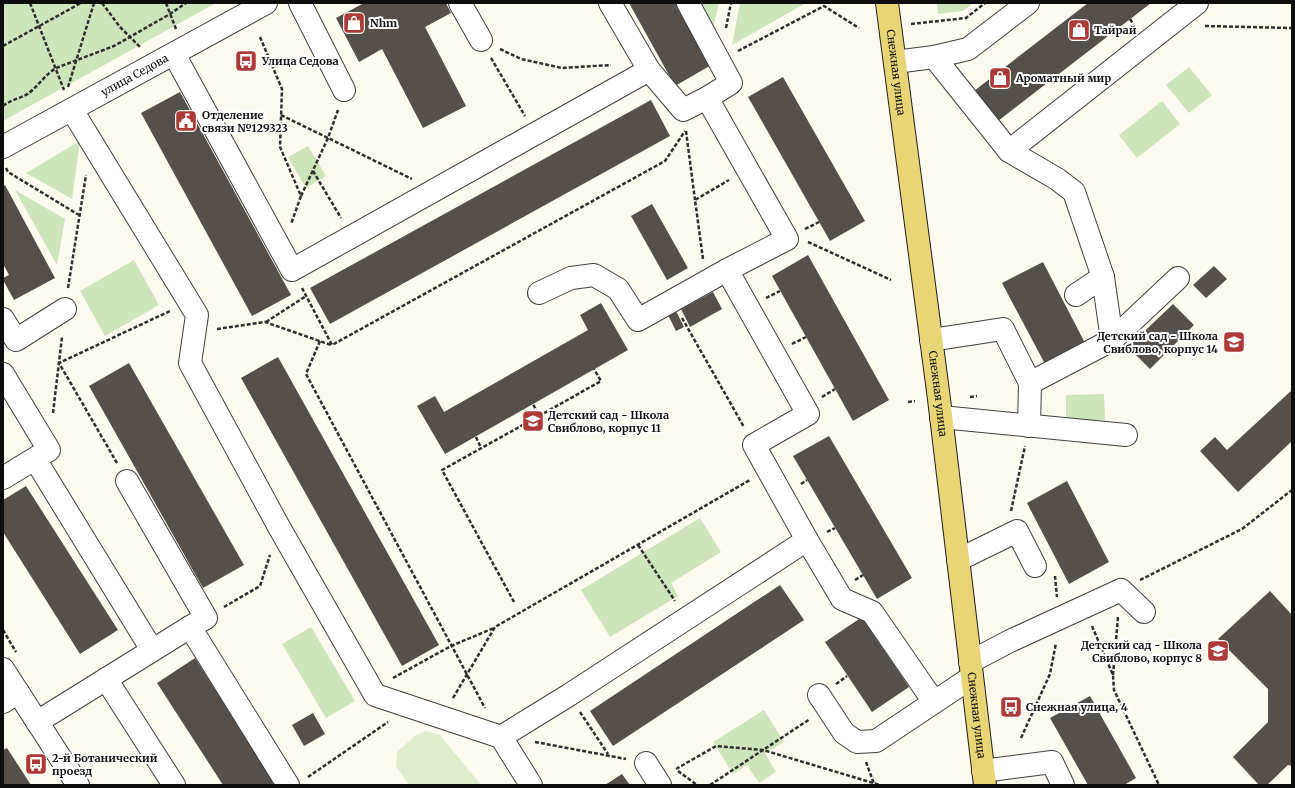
<svg xmlns="http://www.w3.org/2000/svg" width="1295" height="788" viewBox="0 0 1295 788" font-family="Merriweather,serif">
<rect width="100%" height="100%" fill="#fdfbf0"/>
<g fill="#cee4bd">
<polygon points="3,3 216,3 3,121"/>
<polygon points="693,3 719,3 711,37"/>
<polygon points="740,3 806,3 732,45"/>
<polygon points="937,3 973,3 963,11 938,14"/>
<polygon points="1189,67 1212,95 1189,113 1166,85"/>
<polygon points="1162,101 1180,124 1137,158 1119,135"/>
<polygon points="80,141 72,199 26,173"/>
<polygon points="308,146 326,176 306,188 288,157"/>
<polygon points="15,190 65,219 57,265"/>
<polygon points="134,260 159,305 105,336 80,291"/>
<polygon points="1104,394 1105,420 1066,421 1066,395"/>
<polygon points="700,518 721,552 671,583 678,596 610,637 581,590"/>
<polygon points="311,627 355,701 326,718 282,644"/>
<polygon points="764,710 784,742 765,753 776,772 759,783 747,765 733,774 713,742"/>
</g>
<polygon fill="#dfecce" points="426,731 440,735 481,785 409,785 396,766 397,752 416,735"/>
<g fill="#55504b">
<polygon points="364,3 446,3 451,13 425,27 466,106 423,128 382,49 359,62 336,18"/>
<polygon points="629,3 679,3 713,64 675,86"/>
<polygon points="1088,3 1151,3 998,121 974,91"/>
<polygon points="783,77 865,221 830,241 748,97"/>
<polygon points="180,92 291,295 252,316 141,113"/>
<polygon points="651,100 670,136 330,324 310,288"/>
<polygon points="5,185 55,278 14,300 3,280 3,278 9,275 3,264 3,186"/>
<polygon points="652,204 688,268 667,280 631,216"/>
<polygon points="808,255 889,400 853,421 772,276"/>
<polygon points="1043,262 1085,343 1045,364 1002,283"/>
<polygon points="1214,266 1227,279 1206,298 1193,285"/>
<polygon points="713,292 722,309 690,327 681,309"/>
<polygon points="601,303 628,350 445,454 417,406 435,396 444,412 588,330 580,315"/>
<polygon points="1173,304 1194,325 1150,369 1128,347"/>
<polygon points="676,311 684,327 676,331 668,315"/>
<polygon points="278,357 439,645 402,666 241,378"/>
<polygon points="129,363 244,565 203,588 89,386"/>
<polygon points="1292,390 1292,441 1238,492 1200,451 1215,437 1227,450"/>
<polygon points="829,436 912,578 877,599 793,456"/>
<polygon points="1067,481 1109,562 1069,584 1027,503"/>
<polygon points="26,486 118,630 80,654 3,532 3,500"/>
<polygon points="780,585 804,620 613,746 590,711"/>
<polygon points="1270,591 1292,615 1292,766 1288,765 1267,785 1259,785 1233,757 1268,722 1268,689 1218,639"/>
<polygon points="862,617 909,687 872,712 825,642"/>
<polygon points="195,658 276,785 223,785 157,683"/>
<polygon points="1090,696 1136,778 1124,785 1088,785 1050,718"/>
<polygon points="313,713 325,734 304,746 292,725"/>
<polygon points="7,748 31,785 3,784 3,750"/>
<polygon points="622,774 630,785 605,785"/>
</g>
<g fill="none" stroke-linecap="round" stroke-linejoin="round">
<g stroke="#404040" stroke-width="24">
<g id="minor">
<polyline points="300,3 344,90"/>
<polyline points="460,3 481,40"/>
<polyline points="688,3 731,83 707,98"/>
<polyline points="174,54 292,270 649,70"/>
<polyline points="934,57 1009,151 1197,3"/>
<polyline points="895,62 934,57 968,49 1028,3"/>
<polyline points="72,110 197,315 190,363 279,527 375,695 501,737 531,785"/>
<path id="s1" d="M3,147l263,-144"/>
<polyline points="1009,151 1057,179 1074,192 1103,277 1112,340 1030,383 1029,426"/>
<polyline points="539,293 571,278 594,275 618,289 638,320 727,270"/>
<polyline points="1076,295 1103,277"/>
<polyline points="3,319 16,340 65,309"/>
<polyline points="931,340 1003,329 1030,383"/>
<polyline points="1112,340 1178,278"/>
<polyline points="3,374 49,450 3,478"/>
<polyline points="941,417 1126,435"/>
<polyline points="35,459 152,650"/>
<polyline points="127,481 206,618 190,627"/>
<polyline points="807,540 842,599 872,612 934,702"/>
<polyline points="958,560 1017,531 1035,566"/>
<polyline points="970,662 1010,641 1121,590 1144,612"/>
<polyline points="3,669 78,785"/>
<polyline points="106,679 174,785"/>
<polyline points="819,695 844,733 857,742 876,741 972,677"/>
<polyline points="3,702 18,692"/>
<polyline points="37,722 190,627 288,785"/>
<polyline points="501,737 569,695 807,540 754,445 808,414 727,270 787,239 707,98 683,110 649,70 610,3"/>
<polyline points="646,763 660,785"/>
<polyline points="983,771 1052,762 1063,785"/>
</g>
</g>
<g stroke="#1e1e1e" stroke-width="24">
<g id="major">
<path id="s2" d="M887,3l52,396 46,386"/>
</g>
</g>
<g stroke="#2f2f2f" stroke-width="2.5" stroke-dasharray="4 2" stroke-linecap="butt">
<polyline points="30,3 64,90"/>
<polyline points="102,3 120,27 141,48"/>
<polyline points="166,3 176,29"/>
<polyline points="1130,19 1134,25"/>
<polyline points="911,24 966,18 985,3"/>
<polyline points="1205,26 1292,28"/>
<polyline points="726,28 731,3"/>
<polyline points="260,37 282,89 280,147 301,196 291,224"/>
<polyline points="3,46 81,3"/>
<polyline points="500,49 521,59 562,68 611,65"/>
<polyline points="738,51 824,6 859,28"/>
<polyline points="491,58 525,116"/>
<polyline points="68,87 94,3"/>
<path d="M3,106c9,-7 19,-8 26,-13 10,-8 16,-18 27,-25l58,-22 56,-32 16,-11"/>
<polyline points="281,115 412,179"/>
<polyline points="686,131 695,200"/>
<polyline points="6,168 8,172 79,215"/>
<polyline points="313,171 341,218"/>
<polyline points="301,196 328,138 338,110"/>
<polyline points="805,229 819,222"/>
<polyline points="808,242 891,280"/>
<polyline points="703,259 695,200 729,180"/>
<polyline points="68,288 86,175"/>
<polyline points="302,288 332,345 665,161 685,131"/>
<polyline points="766,298 780,291"/>
<polyline points="682,318 744,427"/>
<polyline points="266,322 306,296"/>
<polyline points="217,329 265,322 331,345"/>
<polyline points="320,341 306,374 485,708"/>
<polyline points="792,344 806,337"/>
<polyline points="822,397 835,389"/>
<polyline points="970,397 977,396"/>
<polyline points="908,402 915,401"/>
<polyline points="53,413 62,337"/>
<polyline points="539,416 601,381 594,369"/>
<polyline points="476,437 481,448"/>
<polyline points="117,463 59,363 170,311"/>
<polyline points="801,484 807,480"/>
<polyline points="1011,511 1025,446"/>
<polyline points="827,532 835,528"/>
<polyline points="638,545 675,601"/>
<polyline points="1055,576 1057,597"/>
<polyline points="855,580 863,575"/>
<polyline points="1140,580 1242,529 1292,490"/>
<polyline points="514,602 442,470 539,416 533,404"/>
<polyline points="224,607 260,586 270,555"/>
<polyline points="1092,626 1113,675 1114,690 1159,785"/>
<polyline points="3,630 16,652"/>
<polyline points="1113,675 1118,617"/>
<polyline points="393,678 451,646 494,628"/>
<polyline points="836,684 847,676"/>
<polyline points="453,698 495,627 750,480"/>
<polyline points="580,712 608,754"/>
<polyline points="1021,738 1050,674 1056,643"/>
<polyline points="535,742 626,759"/>
<polyline points="866,762 874,784"/>
<polyline points="676,769 716,746 763,750 880,785"/>
<polyline points="678,771 697,785"/>
<polyline points="308,777 388,722"/>
<polyline points="710,785 810,719"/>
</g>
<use href="#minor" stroke="#fff" stroke-width="22"/>
<use href="#major" stroke="#e8d575" stroke-width="22"/>
</g>
<defs>
<g id="shop-square" transform="scale(1.15)"><rect x="-9" y="-9" width="18" height="18" rx="4" fill="#ac3a36" stroke="#fff"/><path d="M-5-2.5h2.3a2.7 3.5 0 0 1 5.4 0H5L5.5 6h-11ZM-1.5-2.5h3a1.5 2.3 0 0 0-3 0Z" fill="#fff"/></g>
<g id="bus-square" transform="scale(1.15)"><rect x="-9" y="-9" width="18" height="18" rx="4" fill="#ac3a36" stroke="#fff"/><path d="M-5-6H5V4H4V6H2V4H-2V6H-4V4H-5ZM-3.5-4V0h7V-4ZM-3.5 1.2v1.5H-2V1.2ZM2 1.2v1.5H3.5V1.2Z" fill="#fff"/></g>
<g id="civic-square" transform="scale(1.15)"><rect x="-9" y="-9" width="18" height="18" rx="4" fill="#ac3a36" stroke="#fff"/><path d="M-.6-6.5H3V-4.5H.6V-3L4-1V1h2V6H-6V1h2V-1L-.6-3ZM-1.2 2.5V6h2.4V2.5Z" fill="#fff"/></g>
<g id="school-square" transform="scale(1.15)"><rect x="-9" y="-9" width="18" height="18" rx="4" fill="#ac3a36" stroke="#fff"/><path d="M0-5L7-2L0 1L-7-2ZM-4 1L0 2.5L4 1V4Q0 6-4 4Z" fill="#fff"/></g>
</defs>
<g fill-rule="evenodd">
<use href="#shop-square" x="354" y="23"/>
<use href="#shop-square" x="1079" y="30"/>
<use href="#bus-square" x="246" y="61"/>
<use href="#shop-square" x="1000" y="78"/>
<use href="#civic-square" x="186" y="121"/>
<use href="#school-square" x="1234" y="342"/>
<use href="#school-square" x="533" y="421"/>
<use href="#school-square" x="1218" y="651"/>
<use href="#bus-square" x="1011" y="707"/>
<use href="#bus-square" x="36" y="764"/>
</g>
<g text-anchor="middle" stroke-width="4" stroke-linejoin="round" paint-order="stroke">
<g font-size="11" font-weight="bold" fill="#0d0d0d" stroke="#fff" text-anchor="start">
<text x="370" y="27">Nhm</text>
<text x="1094" y="34">Тайрай</text>
<text x="262" y="65">Улица Седова</text>
<text x="1016" y="82">Ароматный мир</text>
<text x="202" y="119">Отделение<tspan x="202" dy="13">связи №129323</tspan></text>
<text x="1218" y="340" text-anchor="end">Детский сад - Школа<tspan x="1218" dy="13">Свиблово, корпус 14</tspan></text>
<text x="548" y="419">Детский сад - Школа<tspan x="548" dy="13">Свиблово, корпус 11</tspan></text>
<text x="1202" y="649" text-anchor="end">Детский сад - Школа<tspan x="1202" dy="13">Свиблово, корпус 8</tspan></text>
<text x="1026" y="711">Снежная улица, 4</text>
<text x="52" y="762">2-й Ботанический<tspan x="52" dy="13">проезд</tspan></text>
</g>
<g font-size="11" fill="#0d0d0d" stroke="#fff">
<text dy="4" stroke="none"><textPath href="#s2" startOffset="70">Снежная улица</textPath></text>
<text dy="4" stroke="none"><textPath href="#s1" startOffset="150">улица Седова</textPath></text>
<text dy="4" stroke="none"><textPath href="#s2" startOffset="394">Снежная улица</textPath></text>
<text dy="4" stroke="none"><textPath href="#s2" startOffset="718">Снежная улица</textPath></text>
</g>
</g>
<rect width="1295" height="788" fill="none" stroke="#0d0d0d" stroke-width="8"/>
</svg>
